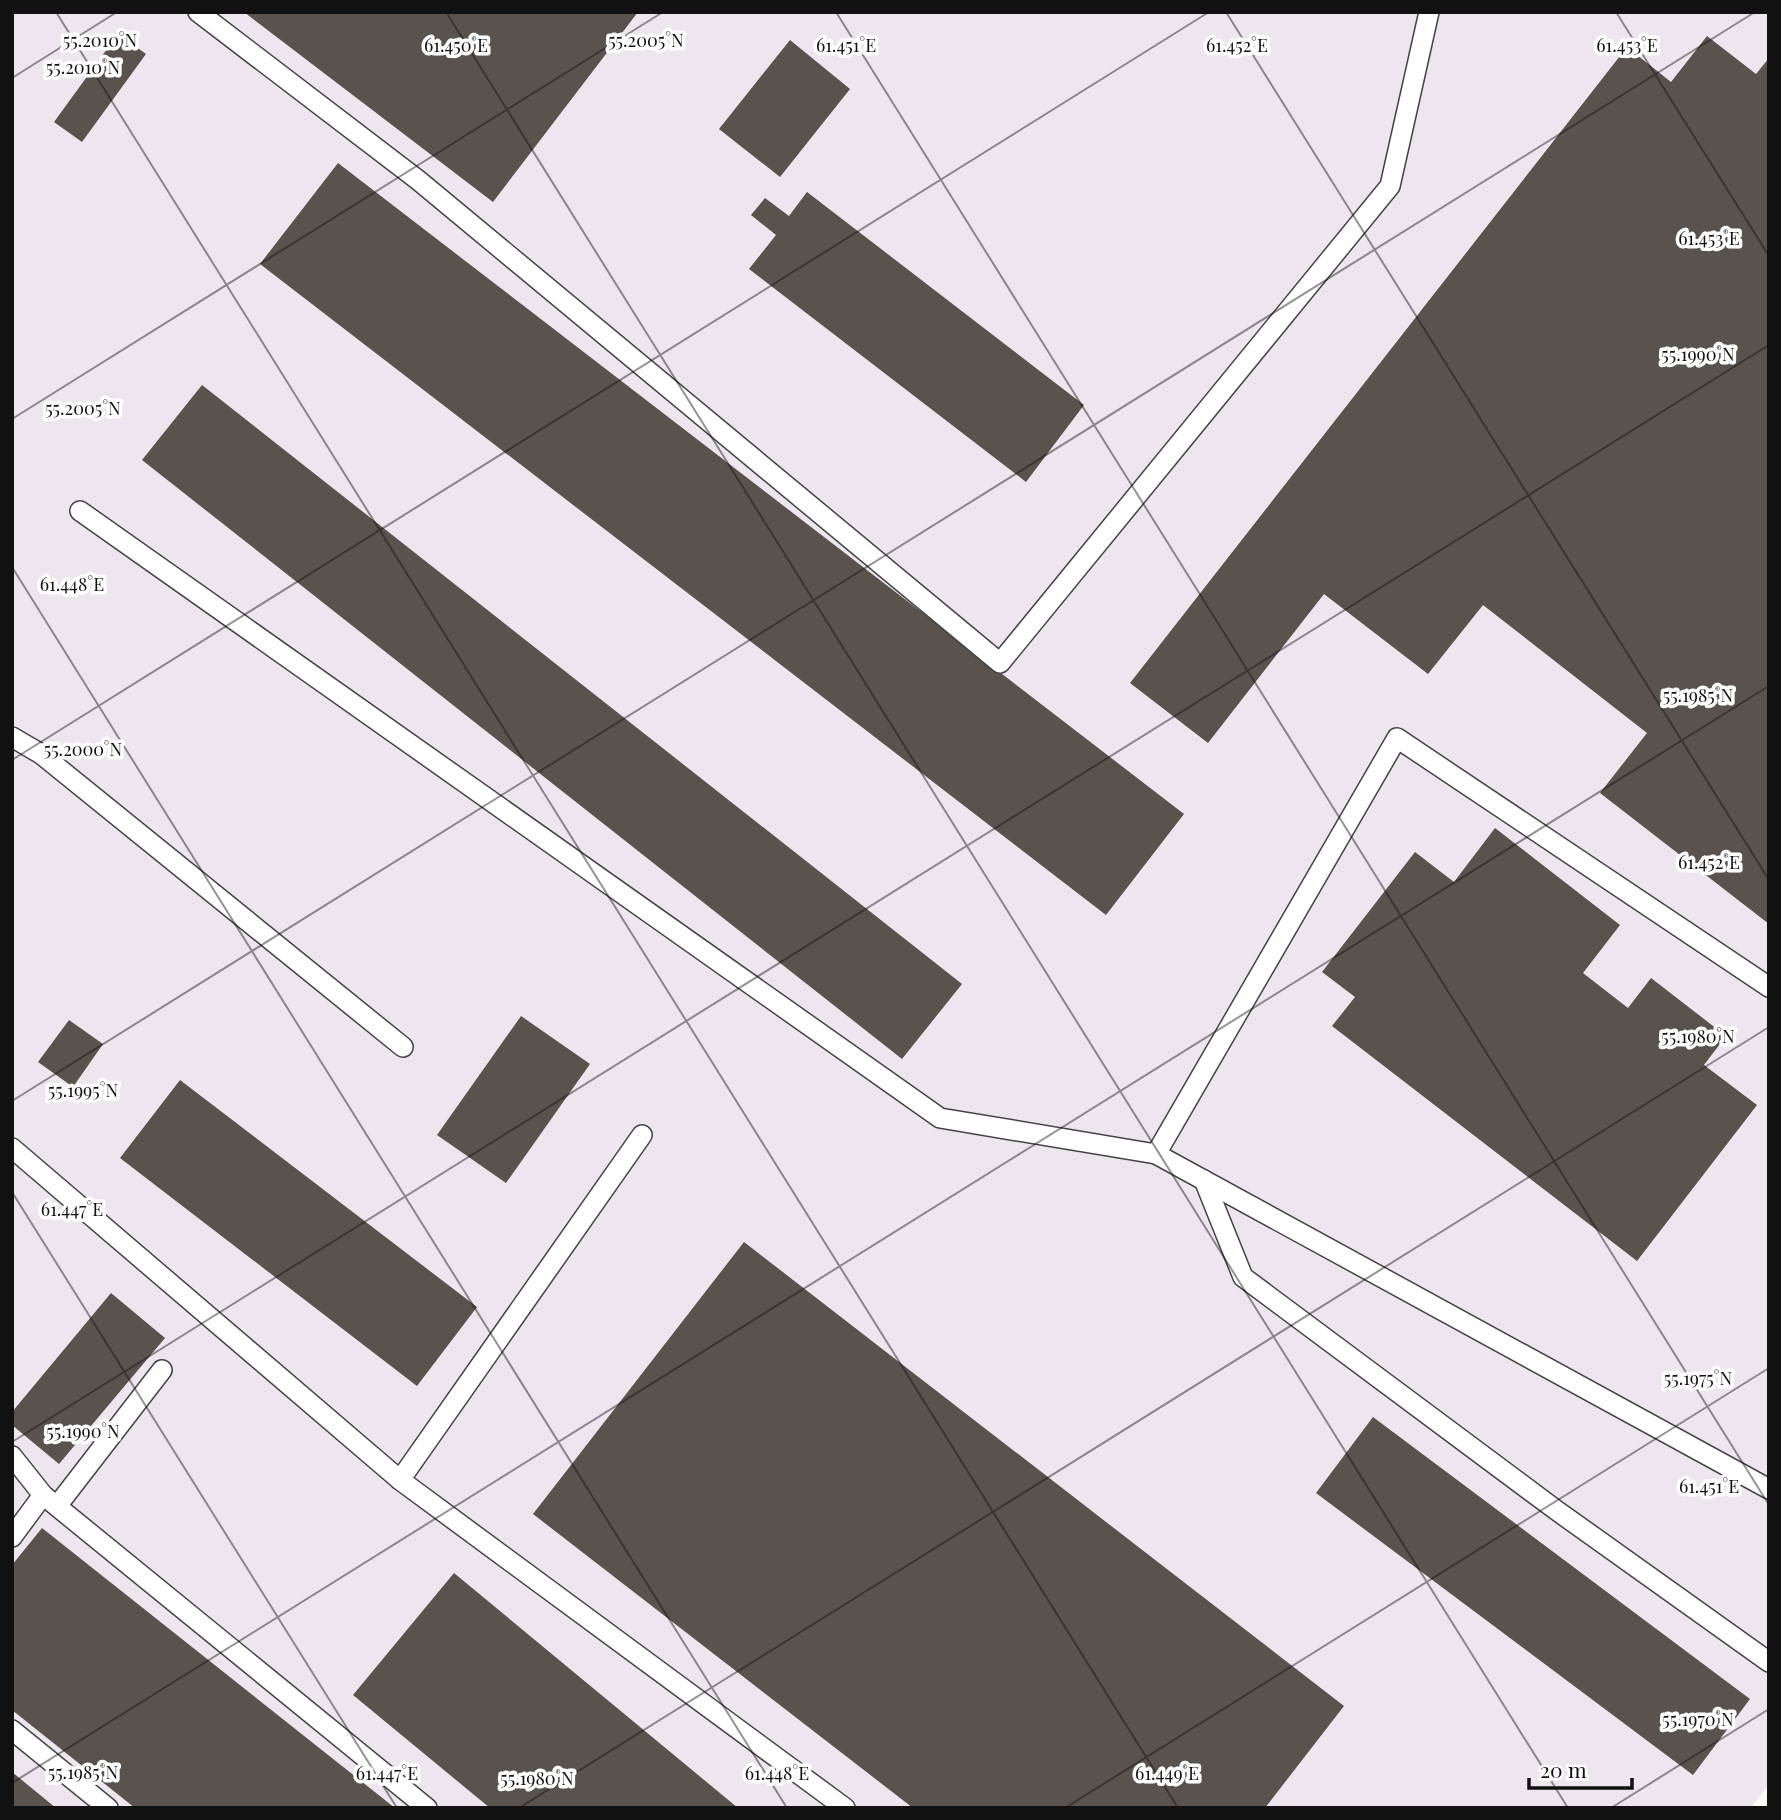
<svg xmlns="http://www.w3.org/2000/svg" width="1781" height="1820" viewBox="0 0 1781 1820" font-family="'Playfair Display',serif">
<rect width="100%" height="100%" fill="#fffdf5"/>
<polygon fill="#eee6ef" points="12,12 1769,12 1769,1784 1751,1808 12,1808"/>
<g fill="#5a524d">
<polygon points="244,12 638,12 493,202"/>
<polygon points="118,34 146,54 82,142 54,122"/>
<polygon points="1707,36 1756,74 1769,58 1769,924 1600,793 1647,733 1483,605 1428,674 1324,594 1208,743 1130,683 1627,47 1671,82"/>
<polygon points="790,40 850,89 780,177 719,129"/>
<polygon points="338,163 1184,814 1106,915 260,264"/>
<polygon points="807,192 1084,405 1026,482 749,269 776,235 751,215 765,198 789,216"/>
<polygon points="202,385 962,984 902,1059 142,460"/>
<polygon points="1495,828 1620,925 1583,973 1628,1008 1651,978 1726,1036 1704,1065 1757,1105 1637,1261 1332,1026 1355,997 1322,972 1415,852 1454,882"/>
<polygon points="521,1016 590,1064 506,1183 437,1135"/>
<polygon points="69,1020 103,1044 73,1087 38,1062"/>
<polygon points="180,1080 477,1307 417,1386 120,1158"/>
<polygon points="744,1242 1344,1706 1265,1808 913,1808 533,1514"/>
<polygon points="111,1293 165,1338 59,1464 12,1425 12,1412"/>
<polygon points="1373,1417 1750,1699 1693,1775 1316,1493"/>
<polygon points="42,1528 395,1808 135,1808 12,1710 12,1565"/>
<polygon points="454,1573 738,1808 490,1808 353,1695"/>
<polygon points="12,1772 56,1808 12,1808"/>
</g>
<g fill="none" stroke-linecap="round" stroke-linejoin="round">
<g stroke="#444" stroke-width="22">
<g id="lane">
<polyline points="198,12 418,180 1000,663 1390,186 1429,12"/>
<polyline points="80,511 940,1118 1156,1154 1769,1489"/>
<polyline points="12,737 41,754 403,1047"/>
<polyline points="12,1148 400,1480 845,1808"/>
<polyline points="1156,1154 1397,738 1769,987"/>
<polyline points="1204,1180 1243,1277 1556,1510 1769,1662"/>
<polyline points="12,1456 43,1495 427,1808"/>
<polyline points="400,1480 642,1135"/>
<polyline points="57,1506 162,1370"/>
<polyline points="12,1537 43,1495"/>
<polyline points="12,1730 108,1808"/>
</g>
</g>
<use href="#lane" stroke="#fff" stroke-width="19"/>
</g>
<path fill="none" stroke="#111" stroke-width="2" stroke-opacity="0.45" d="M56,12l1122,1796M446,12l1122,1796M836,12l933,1493M1226,12l543,868M1616,12l153,244M12,78l105,-66M12,419l651,-407M12,567l775,1241M12,760l1197,-748M12,1101l1743,-1089M12,1192l385,616M12,1442l1757,-1097M12,1783l1757,-1097M519,1808l1250,-781M1065,1808l704,-440M1611,1808l158,-99"/>
<g font-size="18" text-anchor="middle" fill="#111" stroke="#fff" stroke-width="7" stroke-linejoin="round" paint-order="stroke">
<text x="100" y="47">55.2010°N</text>
<text x="646" y="47">55.2005°N</text>
<text x="456" y="52">61.450°E</text>
<text x="846" y="52">61.451°E</text>
<text x="1237" y="52">61.452°E</text>
<text x="1627" y="52">61.453°E</text>
<text x="83" y="74">55.2010°N</text>
<text x="1709" y="245">61.453°E</text>
<text x="1698" y="361">55.1990°N</text>
<text x="83" y="415">55.2005°N</text>
<text x="72" y="591">61.448°E</text>
<text x="1698" y="702">55.1985°N</text>
<text x="83" y="756">55.2000°N</text>
<text x="1709" y="869">61.452°E</text>
<text x="1698" y="1043">55.1980°N</text>
<text x="83" y="1097">55.1995°N</text>
<text x="72" y="1216">61.447°E</text>
<text x="1698" y="1385">55.1975°N</text>
<text x="83" y="1438">55.1990°N</text>
<text x="1709" y="1493">61.451°E</text>
<text x="1698" y="1726">55.1970°N</text>
<text x="83" y="1779">55.1985°N</text>
<text x="387" y="1780">61.447°E</text>
<text x="777" y="1780">61.448°E</text>
<text x="1167" y="1780">61.449°E</text>
<text x="537" y="1785">55.1980°N</text>
</g>
<rect width="1781" height="1820" fill="none" stroke="#111111" stroke-width="28"/>
<path d="M1529 1778v10h103v-10" fill="none" stroke="#111111" stroke-width="3.5"/>
<text x="1540" y="1778" font-size="21" fill="#111111" stroke="#ffffff" stroke-width="5" paint-order="stroke">20 m</text>
</svg>
